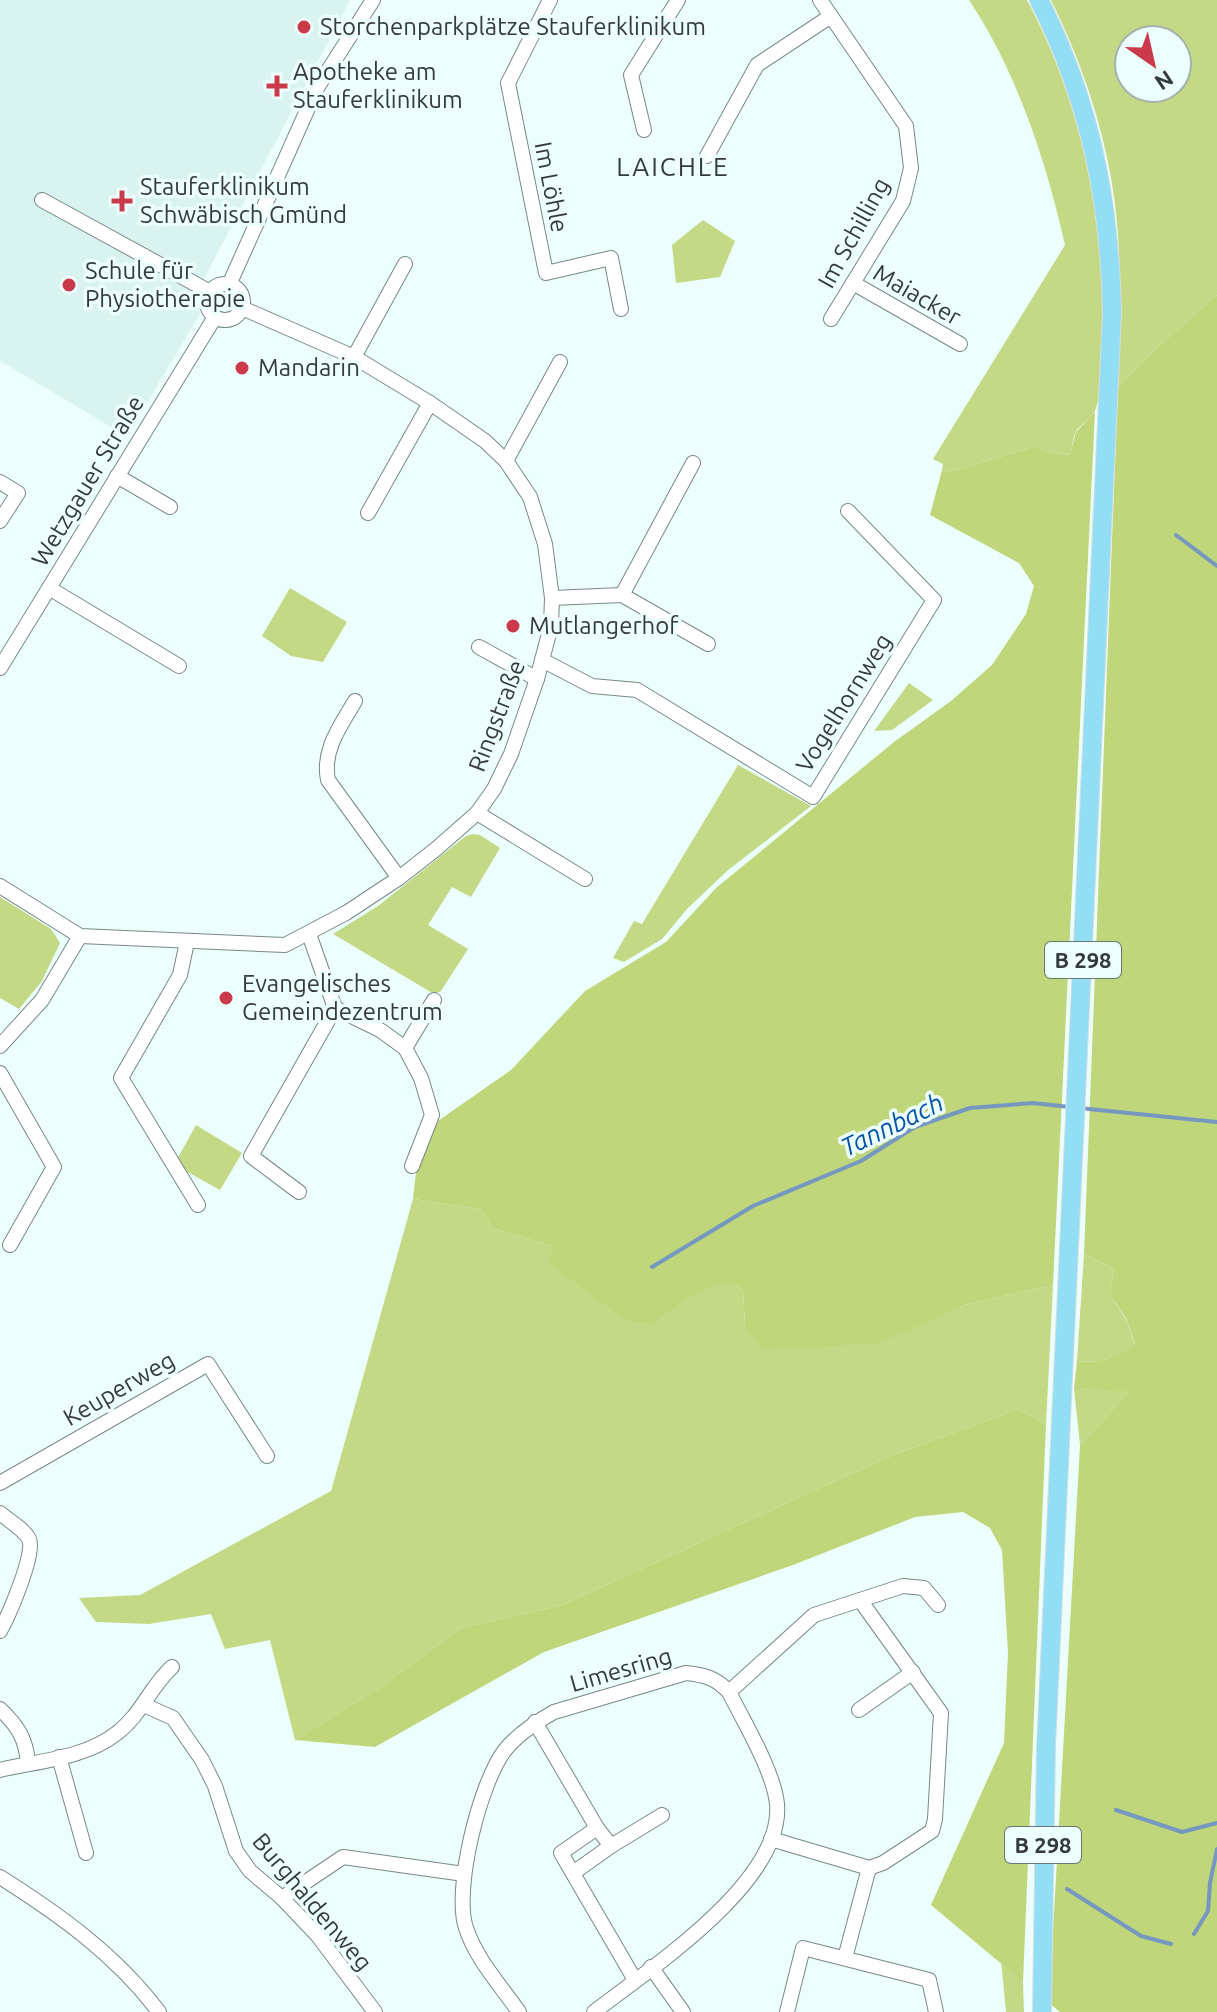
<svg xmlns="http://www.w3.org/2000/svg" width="1217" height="2012" viewBox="0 0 1217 2012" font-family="Ubuntu,sans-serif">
<rect width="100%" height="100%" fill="#edfffd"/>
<polygon fill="#d9f3f0" points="0,0 350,0 207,273 197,299 200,314 129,433 123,434 0,361"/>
<g fill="#c3d985" fill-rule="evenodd">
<path d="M969,0h58c53,100 76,211 76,324 1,28 2,57 -7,84 -3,10 -14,15 -20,23 -3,7 -4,17 -6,24l-26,-3 -8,-6 -87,26 -7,-2 1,-6 -10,-5 132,-214c-19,-84 -48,-173 -96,-245z"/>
<path d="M1051,0h166v295l-63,55 -36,38c1,-45 3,-91 1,-135 -3,-89 -29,-174 -68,-253zM1129,40h48v48h-48z"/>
<polygon points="703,220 735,241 720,277 676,283 672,245"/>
<polygon points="290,588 347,622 323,662 291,656 262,636"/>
<polygon points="909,683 933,700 892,730 874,731"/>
<polygon points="738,765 811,806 727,871 687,909 662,939 624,962 613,958 634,921 642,924"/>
<polygon points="473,834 480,835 500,848 471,897 452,887 428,925 468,949 441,991 434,994 333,934 378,906 466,836"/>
<polygon points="0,897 51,929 60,943 42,981 19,1009 0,998"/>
<polygon points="196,1125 242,1153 220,1190 182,1169 176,1161"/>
<path d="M413,1199l68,10 11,19 60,18 104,77c23,-18 51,-45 83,-37l4,6 2,34 177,-3 42,-18 89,-20 -7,140 -27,-16 -126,46 -331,150 -101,23 -79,58 -87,54 -25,-100 -45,9 -14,-35 -62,10 -53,-2 -17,-24 61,-3 191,-104z"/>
<path d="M1084,1254l30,15 -4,26 16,24 9,26c-20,13 -34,19 -58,16z"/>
<polygon points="1074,1389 1131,1390 1080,1445"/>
<polygon points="1001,1961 1023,1982 1024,2012 1006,2012"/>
</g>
<g fill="#bfd67a">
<path d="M1217,295v1717h-157l-11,-9 31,-558 50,-54 -56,-2 3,-28c24,3 38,-3 58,-17l-9,-26 -16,-23 4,-26 -30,-15 34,-866 36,-38z"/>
<path d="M1095,412l-42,873 -89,20 -85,38 -117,7 -17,-24 -2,-34 -4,-6c-32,-7 -60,19 -83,37l-29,-2 -77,-57 2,-18 -60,-18 -11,-19 -68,-10 4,-36 18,-40 76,-53 74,-79 81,-49 50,-54 178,-146 57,-41 41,-36 34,-51 8,-28 -15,-23 -89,-48 12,-45 7,2 87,-26 8,6 26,3 6,-23z"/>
<polygon points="1019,1409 1046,1425 1023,1982 931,1905 1004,1743 1008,1653 1002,1550 990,1528 963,1512 915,1517 793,1565 544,1652 375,1747 295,1740 382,1686 461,1628 562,1605 893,1455"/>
</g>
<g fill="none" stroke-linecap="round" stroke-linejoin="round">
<g stroke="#7697c0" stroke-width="4">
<polyline points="1176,535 1217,566"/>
<polyline points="1079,1108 1217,1122"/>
<polyline points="652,1267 753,1206 861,1161 915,1127 970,1108 1033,1103 1070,1107"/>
<polyline points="1116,1810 1182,1832 1217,1823"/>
<polyline points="1067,1889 1141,1936 1171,1944"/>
<polyline points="1194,1934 1208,1911 1210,1883 1217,1849"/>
</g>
<g stroke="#788886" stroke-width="16">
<g id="minor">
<polyline points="550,0 508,83 546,273 611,258 621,309"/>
<polyline points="820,0 906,126 911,168 903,201 831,319"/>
<polyline points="644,130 631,75 678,0"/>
<polyline points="707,156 757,65 831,16"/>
<polyline points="42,200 210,292"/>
<polyline points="853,283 960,344"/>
<circle cx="225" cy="302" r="18"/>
<polyline points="229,285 317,88 373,0"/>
<polyline points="354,357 405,264"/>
<polyline points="506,461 560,362"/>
<polyline points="117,476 170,507"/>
<polyline points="0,482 18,493 0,521"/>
<polyline points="368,513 430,403"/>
<polyline points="49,588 179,666"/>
<polyline points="622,595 693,463"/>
<polyline points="552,598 622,595 708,644"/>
<polyline points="479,647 537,679"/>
<polyline points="542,660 592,686 637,690 813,797 934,600 848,511"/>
<polyline points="0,668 215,317"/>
<path d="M355,701c-15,26 -33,49 -27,79l71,98"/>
<polyline points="477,813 585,879"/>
<polyline points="0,886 80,936 285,945 346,913 399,878 436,849 477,813 494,789 511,754 537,679 551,626 552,598 545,544 530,497 506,461 485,441 430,403 354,357 242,308"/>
<polyline points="309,934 335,1008 380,1030 405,1048 421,1078 432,1115 412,1166"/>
<polyline points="187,942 180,975 121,1078 198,1205"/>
<polyline points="0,1046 42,1000 80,936"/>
<polyline points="405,1048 434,1000"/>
<polyline points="0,1073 54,1167 10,1245"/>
<polyline points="299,1192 251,1156 335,1008"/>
<polyline points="0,1483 208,1364 267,1456"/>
<path d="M0,1513c9,8 24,16 29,26 7,14 -21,78 -29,92"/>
<polyline points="729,1692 814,1615 903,1586 924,1588 938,1605"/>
<polyline points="144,1705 173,1718 202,1760 215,1786 236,1851 250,1871 282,1898 318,1936 375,2012"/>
<path d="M0,1709c18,17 26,30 28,54"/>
<polyline points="859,1710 913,1672"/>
<polyline points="535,1722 597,1828"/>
<polyline points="59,1757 86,1853"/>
<path d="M0,1770c38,-9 86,-12 117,-37 24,-18 33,-46 55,-66"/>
<polyline points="771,1839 869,1868 883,1863 932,1831 935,1819 941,1713 860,1600"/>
<polyline points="611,1846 662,1815"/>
<polyline points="573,1873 611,1846 597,1828 561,1853 635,1980"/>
<path d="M0,1877c60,38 116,78 159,135"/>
<polyline points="282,1898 343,1857 464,1874"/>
<polyline points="845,1958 869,1868"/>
<polyline points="651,1967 683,2012"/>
<path d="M519,2012c-18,-26 -43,-53 -53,-84 -13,-38 14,-146 39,-178 13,-16 31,-28 49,-38l132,-39c19,2 30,5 43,19 15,30 45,80 48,112 7,78 -128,165 -183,208"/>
<polyline points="787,2012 803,1948 929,1980 936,2012"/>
</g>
</g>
<g stroke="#dbdcdc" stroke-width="20">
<path id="major" d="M1039,0c51,101 71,201 73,313l-66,1434 -4,265"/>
</g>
<use href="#minor" stroke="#fff" stroke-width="14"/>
<use href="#major" stroke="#91def5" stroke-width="18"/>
</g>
<g fill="#ca3a4a" stroke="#edfffd" stroke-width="3">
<circle cx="304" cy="27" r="8"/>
<path d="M273 74h8v8h8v8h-8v8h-8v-8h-8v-8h8z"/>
<path d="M118 189h8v8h8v8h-8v8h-8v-8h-8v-8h8z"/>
<circle cx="69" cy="285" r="8"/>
<circle cx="242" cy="368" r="8"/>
<circle cx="513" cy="626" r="8"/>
<circle cx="226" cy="998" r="8"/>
</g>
<g text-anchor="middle" stroke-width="7" stroke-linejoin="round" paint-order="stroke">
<g fill="#edfffd" stroke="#6c7675" stroke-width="2">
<rect x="1045" y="942" width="76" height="36" rx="6"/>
<rect x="1005" y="1827" width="76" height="36" rx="6"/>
</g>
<g font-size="22" font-weight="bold" fill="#353b3b">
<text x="1083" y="968">B 298</text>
<text x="1043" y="1853">B 298</text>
</g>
<g font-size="24" fill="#353b3b" stroke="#edfffd" text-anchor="start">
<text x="320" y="35">Storchenparkplätze Stauferklinikum</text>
<text x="293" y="80">Apotheke am<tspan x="293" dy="28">Stauferklinikum</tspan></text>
<text x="140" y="195">Stauferklinikum<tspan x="140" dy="28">Schwäbisch Gmünd</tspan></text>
<text x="85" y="279">Schule für<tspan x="85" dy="28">Physiotherapie</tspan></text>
<text x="258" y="376">Mandarin</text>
<text x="529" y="634">Mutlangerhof</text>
<text x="242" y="992">Evangelisches<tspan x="242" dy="28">Gemeindezentrum</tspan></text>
</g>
<g font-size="24" fill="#353b3b" stroke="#edfffd">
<text transform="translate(551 187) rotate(79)" y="8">Im Löhle</text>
<text transform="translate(854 233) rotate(-61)" y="8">Im Schilling</text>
<text transform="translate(917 295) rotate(30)" y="8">Maiacker</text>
<text transform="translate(88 481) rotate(-59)" y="8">Wetzgauer Straße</text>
<text transform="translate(844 703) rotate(-58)" y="8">Vogelhornweg</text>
<text transform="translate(497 716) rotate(-69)" y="8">Ringstraße</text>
<text transform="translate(119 1389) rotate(-30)" y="8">Keuperweg</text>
<text transform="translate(621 1670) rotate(-16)" y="8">Limesring</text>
<text transform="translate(312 1902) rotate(50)" y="8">Burghaldenweg</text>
</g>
<g font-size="26" letter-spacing="2" fill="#353b3b" stroke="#edfffd">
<text x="673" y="176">LAICHLE</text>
</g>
<g font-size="26" font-style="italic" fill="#0654a8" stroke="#edfffd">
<text transform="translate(892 1125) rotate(-26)" y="9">Tannbach</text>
</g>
</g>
<g transform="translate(1153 64) rotate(146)"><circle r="38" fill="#edfffd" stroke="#a3b1af" stroke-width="2"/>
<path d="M0-6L14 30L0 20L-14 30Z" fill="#ca3a4a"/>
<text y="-12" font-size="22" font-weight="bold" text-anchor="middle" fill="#353b3b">N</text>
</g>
</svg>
